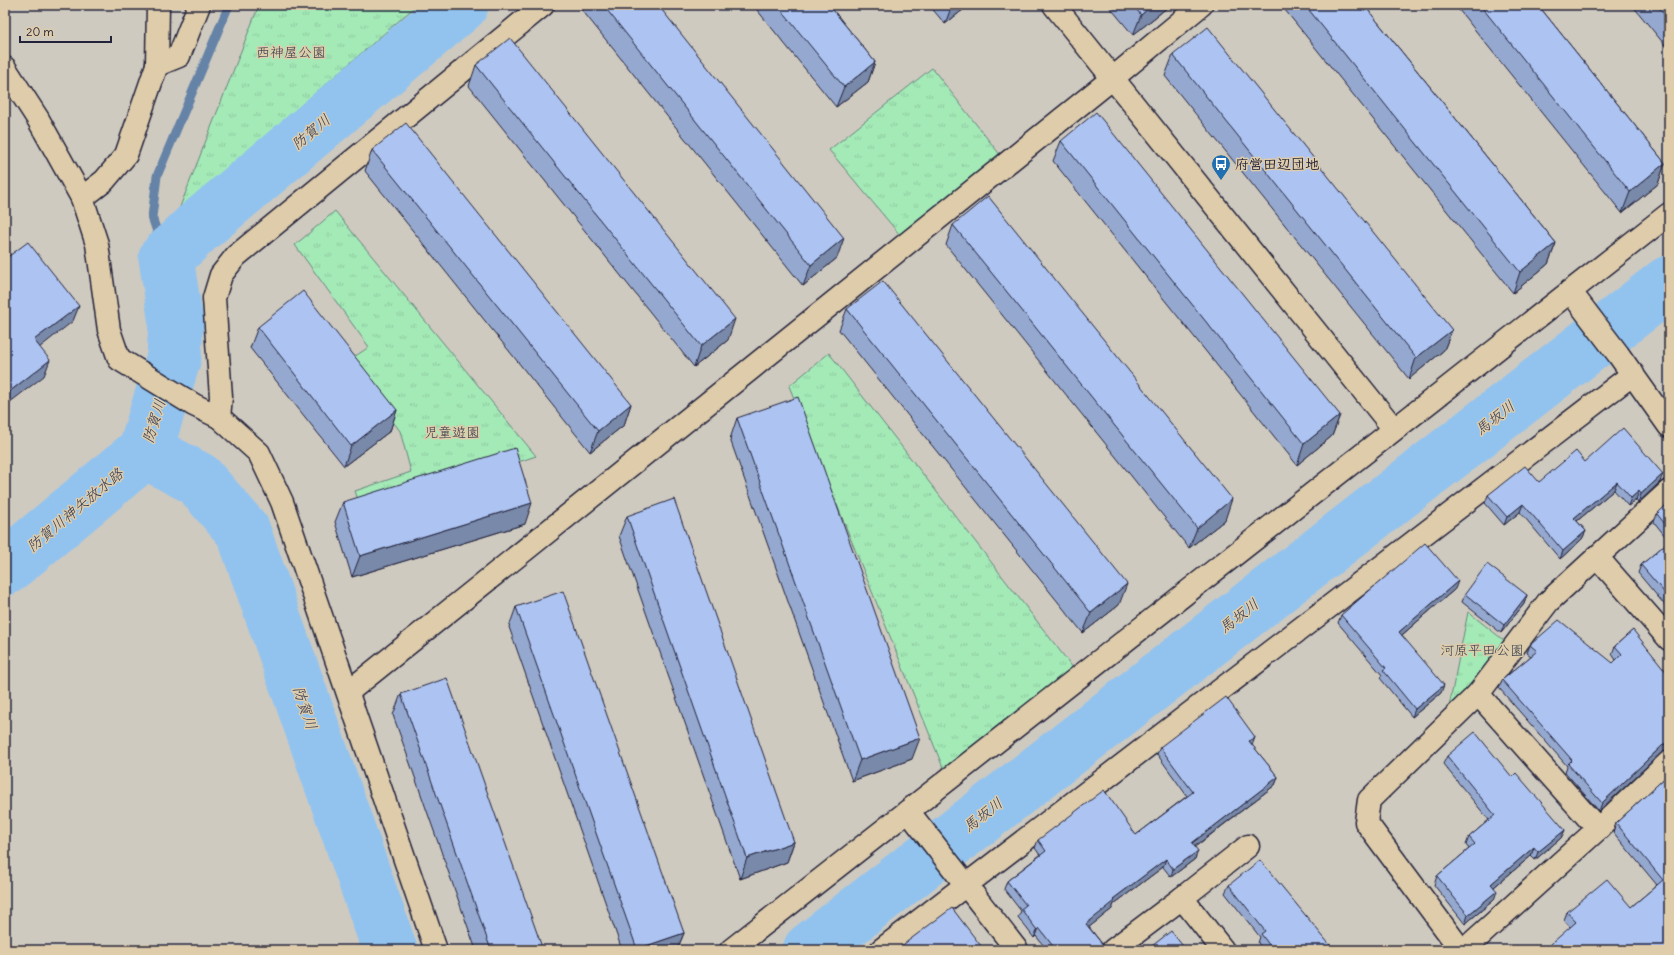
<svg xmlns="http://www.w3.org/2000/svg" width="1674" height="955" viewBox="0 0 1674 955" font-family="Delius,'Klee One',sans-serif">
<defs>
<pattern id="park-tufts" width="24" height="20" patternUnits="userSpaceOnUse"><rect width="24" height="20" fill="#a4eab7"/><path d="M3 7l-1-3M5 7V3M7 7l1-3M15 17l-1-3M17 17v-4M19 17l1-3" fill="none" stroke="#8dc89e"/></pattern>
</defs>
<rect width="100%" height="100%" fill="#cfcac0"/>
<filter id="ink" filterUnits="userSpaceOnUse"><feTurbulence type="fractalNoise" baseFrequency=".025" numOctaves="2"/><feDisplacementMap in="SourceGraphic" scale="8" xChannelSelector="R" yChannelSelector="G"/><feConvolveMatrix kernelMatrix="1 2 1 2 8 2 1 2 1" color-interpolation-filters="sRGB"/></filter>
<g filter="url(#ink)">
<g fill="url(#park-tufts)" stroke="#638679">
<polygon points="259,5 417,5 178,212"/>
<polygon points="932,68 1001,156 900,235 829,150"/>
<polygon points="335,211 536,456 363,514 355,491 411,472 400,431 348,361 369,347 295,245"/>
<polygon points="829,353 1074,669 944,770 789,386"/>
<polygon points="1468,612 1511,646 1446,722"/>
</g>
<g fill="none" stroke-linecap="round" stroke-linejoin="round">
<polyline stroke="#6583a6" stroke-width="9" points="166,258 152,217 157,176 229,5"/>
<g stroke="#92c3ee" stroke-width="55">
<polyline points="145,451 174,357 176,323 166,258 196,229 461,5"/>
<polyline points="145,451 198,479 243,531 390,950"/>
<polyline points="5,568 145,451"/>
<polyline points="810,950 1669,283"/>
</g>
<g stroke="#22223b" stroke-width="25">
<g id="minor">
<polyline points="1054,5 1394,429"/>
<polyline points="157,65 158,5"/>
<polyline points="5,68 38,119 82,198 97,244 109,330 119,359 194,405 219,417 221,397 214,298 221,275 236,256 543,5"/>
<polyline points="82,198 104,181 126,155 157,65 179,56 199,5"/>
<polyline points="1570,291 1618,354 1669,426"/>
<polyline points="219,417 259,453 282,502 436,950"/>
<polyline points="1669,491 1597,557 1669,639"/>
<polyline points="348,692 1113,78 1201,5"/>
<polyline points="908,811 1017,950"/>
<polyline points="1598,829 1669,762"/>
<polyline points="731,950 1669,214"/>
<polyline points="881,950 1633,374"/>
<polyline points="1113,950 1182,898"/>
<polyline points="1223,950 1182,898 1248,846"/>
<polyline points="1461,950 1366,822 1369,800 1478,694 1548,602 1597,557"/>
<polyline points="1464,950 1598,829 1478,694"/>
</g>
</g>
<use href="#minor" stroke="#deccaa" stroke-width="22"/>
</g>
<g fill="#95a9d0" stroke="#22223b">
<polygon points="578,5 658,5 837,258 803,286"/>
<polygon points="753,5 829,5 875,62 868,82 836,107"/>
<polygon points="929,5 969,5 945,24"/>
<polygon points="1108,5 1169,5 1168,7 1133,35"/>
<polygon points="1281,5 1364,5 1556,243 1548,264 1513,293"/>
<polygon points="1455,5 1538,5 1665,163 1658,184 1622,213"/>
<polygon points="1632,5 1669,5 1669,50"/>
<polygon points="1173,55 1452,330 1444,350 1409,379 1165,76"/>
<polygon points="476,65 728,340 694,367 469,86"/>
<polygon points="1061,141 1340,415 1332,436 1297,465 1053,161"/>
<polygon points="372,150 631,404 624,425 590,452 365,171"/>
<polygon points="953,225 1225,520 1189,548 946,245"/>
<polygon points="847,309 1119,605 1083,633 839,330"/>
<polygon points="258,327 397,410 390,431 344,466 250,348"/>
<polygon points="737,418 912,759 852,781 730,439"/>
<polygon points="1585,462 1660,482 1638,503 1636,500 1628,506 1614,490 1577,521 1586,531 1582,539 1560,559 1520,512 1504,525 1485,503 1488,495 1539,482"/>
<polygon points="343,502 525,524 352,577 335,522"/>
<polygon points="1669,502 1669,610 1638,573 1641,565 1669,541 1654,522 1657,514"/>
<polygon points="627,516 794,842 787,862 740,879 619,536"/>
<polygon points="1455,589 1402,635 1441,693 1412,717 1380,678 1382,675 1338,623 1341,615"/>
<polygon points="1465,594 1527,595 1524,604 1501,633 1462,602"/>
<polygon points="516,607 684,933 677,950 622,950 509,627"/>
<polygon points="1633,630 1667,750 1661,753 1599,811 1565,772 1567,766 1499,688 1502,680 1531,656 1527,653 1530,645 1613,663 1616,660 1612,654 1615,646"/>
<polygon points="401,694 543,950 476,950 393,715"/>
<polygon points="1255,737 1252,745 1278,777 1275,785 1195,847 1195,859 1171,877 1163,867 1114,904 1112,909 1089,927 1107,950 1047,950 1036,936 1034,938 1018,917 1021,911 1004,889 1007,881 1040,855 1035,848 1038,840 1136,835 1187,796 1157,754 1160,747"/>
<polygon points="1447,756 1512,777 1565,830 1561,838 1535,860 1531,856 1494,887 1494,900 1465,924 1434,885 1437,876 1469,849 1466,845 1469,837 1489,820 1443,764"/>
<polygon points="1669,774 1669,950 1570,927 1564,920 1567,912 1631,907 1657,885 1613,832 1616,823"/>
<polygon points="1229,885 1334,950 1264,950 1258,943 1260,937 1225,893"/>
</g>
<g fill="#7989a9" stroke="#22223b">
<polygon points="952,5 969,5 945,24"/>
<polygon points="1152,5 1169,5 1168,7 1133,35 1141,15"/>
<polygon points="875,62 868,82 836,107 844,87"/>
<polygon points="1665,163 1658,184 1622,213 1630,192"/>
<polygon points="844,238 837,258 803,286 811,265"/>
<polygon points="1556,243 1548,264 1513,293 1520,272"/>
<polygon points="79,306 73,321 29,356 34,340"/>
<polygon points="735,319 728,340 694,367 701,346"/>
<polygon points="1452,330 1444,350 1409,379 1416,358"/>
<polygon points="50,360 44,376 5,406 5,395"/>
<polygon points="631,404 624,425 590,452 598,431"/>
<polygon points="397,410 390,431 344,466 351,446"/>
<polygon points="1340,415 1332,436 1297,465 1304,444"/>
<polygon points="1663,474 1660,482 1638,503 1641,494"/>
<polygon points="1617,482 1614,490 1571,526 1574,518"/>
<polygon points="1639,491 1636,500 1628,506 1631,498"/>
<polygon points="1232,499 1225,520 1189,548 1197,528"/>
<polygon points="532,503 525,524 352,577 360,556"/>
<polygon points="1523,504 1520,512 1504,525 1507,517"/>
<polygon points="1586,531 1582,539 1560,559 1563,551"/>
<polygon points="1458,581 1455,589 1396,640 1399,632"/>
<polygon points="1127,584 1119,605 1083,633 1091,613"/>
<polygon points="1527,595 1524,604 1501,633 1504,625"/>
<polygon points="1444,685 1441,693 1412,717 1415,709"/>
<polygon points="1255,737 1252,745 1249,741"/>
<polygon points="920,738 912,759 852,781 860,760"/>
<polygon points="1669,742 1669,750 1667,750 1661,753 1599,811 1602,803 1664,744"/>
<polygon points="1278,777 1275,785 1189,851 1192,843"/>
<polygon points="1565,830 1561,838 1535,860 1538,852"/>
<polygon points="794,842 787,862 740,879 747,858"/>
<polygon points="1534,847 1531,856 1488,892 1491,884"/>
<polygon points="1198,851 1195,859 1171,877 1173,869"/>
<polygon points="1166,859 1163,867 1114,904 1112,909 1083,932 1086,924 1113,899"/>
<polygon points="1497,891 1494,900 1465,924 1468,915"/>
<polygon points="1039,928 1036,936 1034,938 1037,930"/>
<polygon points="684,933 677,950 637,950 637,949"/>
</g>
<g fill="#adc4f2" stroke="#22223b">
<polygon points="603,5 658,5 844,238 811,265"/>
<polygon points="777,5 829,5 875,62 844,87"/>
<polygon points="1133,5 1152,5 1141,15"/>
<polygon points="1305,5 1364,5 1556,243 1520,272"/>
<polygon points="1480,5 1538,5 1665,163 1630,192"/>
<polygon points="1657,5 1669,5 1669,20"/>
<polygon points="1208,27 1452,330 1416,358 1173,55"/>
<polygon points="510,38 735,319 701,346 476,65"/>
<polygon points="1096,112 1340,415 1304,444 1061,141"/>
<polygon points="406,123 631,404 598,431 372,150"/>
<polygon points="988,196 1232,499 1197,528 953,225"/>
<polygon points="28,242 79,306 34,340 50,360 5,395 5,259"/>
<polygon points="883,281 1127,584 1091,613 847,309"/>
<polygon points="303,291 397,410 351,446 258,327"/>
<polygon points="798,397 920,738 860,760 737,418"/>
<polygon points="1623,428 1663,474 1641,494 1639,491 1631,498 1617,482 1574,518 1586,531 1563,551 1523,504 1507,517 1488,495 1525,466 1539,482 1576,451 1585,462"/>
<polygon points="515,448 532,503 360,556 343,502"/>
<polygon points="674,499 794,842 747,858 627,516"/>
<polygon points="1669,502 1669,529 1657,514"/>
<polygon points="1669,541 1669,598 1641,565"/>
<polygon points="1425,543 1458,581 1399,632 1444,685 1415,709 1383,670 1386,668 1341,615"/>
<polygon points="1487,564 1527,595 1504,625 1465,594"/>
<polygon points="563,591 684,933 637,949 516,607"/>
<polygon points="1559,620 1613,663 1622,654 1615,646 1633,630 1668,674 1669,673 1669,742 1664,744 1602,803 1568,764 1572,760 1502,680 1537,651 1530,645"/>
<polygon points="447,678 543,950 491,950 401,694"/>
<polygon points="1226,697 1255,737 1249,741 1278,777 1192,843 1198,851 1173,869 1166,859 1113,899 1115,901 1086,924 1107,950 1056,950 1039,928 1037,930 1021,909 1026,905 1007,881 1046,851 1038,840 1104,790 1136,835 1193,792 1160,747"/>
<polygon points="1475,732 1512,777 1516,773 1565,830 1538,852 1534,847 1491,884 1497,891 1468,915 1437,876 1475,844 1469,837 1495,815 1447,756"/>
<polygon points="1669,774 1669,950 1544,950 1576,922 1567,912 1607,879 1631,907 1663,880 1616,823"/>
<polygon points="1260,860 1334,950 1273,950 1261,934 1265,931 1229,885"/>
<polygon points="952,908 984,950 896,950"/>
<polygon points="1171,931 1186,950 1147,950"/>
</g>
</g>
<defs>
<g id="bus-pin" transform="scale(1)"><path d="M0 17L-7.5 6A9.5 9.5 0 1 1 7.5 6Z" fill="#1f6fb2" stroke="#deccaa"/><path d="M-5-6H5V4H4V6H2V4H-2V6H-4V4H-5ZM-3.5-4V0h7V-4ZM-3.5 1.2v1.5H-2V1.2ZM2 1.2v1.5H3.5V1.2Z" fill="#fff"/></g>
</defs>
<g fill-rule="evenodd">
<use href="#bus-pin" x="1221" y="164"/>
</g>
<g text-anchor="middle" stroke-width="3" stroke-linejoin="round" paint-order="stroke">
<g font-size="14" fill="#36404e" stroke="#deccaa">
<text x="291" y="57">西神屋公園</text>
<text x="452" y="437">児童遊園</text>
<text x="1482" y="655">河原平田公園</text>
</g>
<g font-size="14" font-weight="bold" fill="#22223b" stroke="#deccaa" text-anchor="start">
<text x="1235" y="169">府営田辺団地</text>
</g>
<g font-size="15" font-style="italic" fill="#333a56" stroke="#deccaa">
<text transform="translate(311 132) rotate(-40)" y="5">防賀川</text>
<text transform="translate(1495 418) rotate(-38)" y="5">馬坂川</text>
<text transform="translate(154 421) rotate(-73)" y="5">防賀川</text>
<text transform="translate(75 510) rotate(-40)" y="5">防賀川神矢放水路</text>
<text transform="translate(1239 616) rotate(-38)" y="5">馬坂川</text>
<text transform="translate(305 708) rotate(71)" y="5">防賀川</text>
<text transform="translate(983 815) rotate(-38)" y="5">馬坂川</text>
</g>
</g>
<rect width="1674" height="955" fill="none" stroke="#deccaa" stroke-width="20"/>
<rect x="10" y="10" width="1654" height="935" fill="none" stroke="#22223b" stroke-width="1.5" filter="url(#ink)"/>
<path d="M20 36v6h91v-6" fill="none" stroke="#22223b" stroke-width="2"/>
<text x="26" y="36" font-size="12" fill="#22223b" stroke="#deccaa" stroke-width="3" paint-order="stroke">20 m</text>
</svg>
